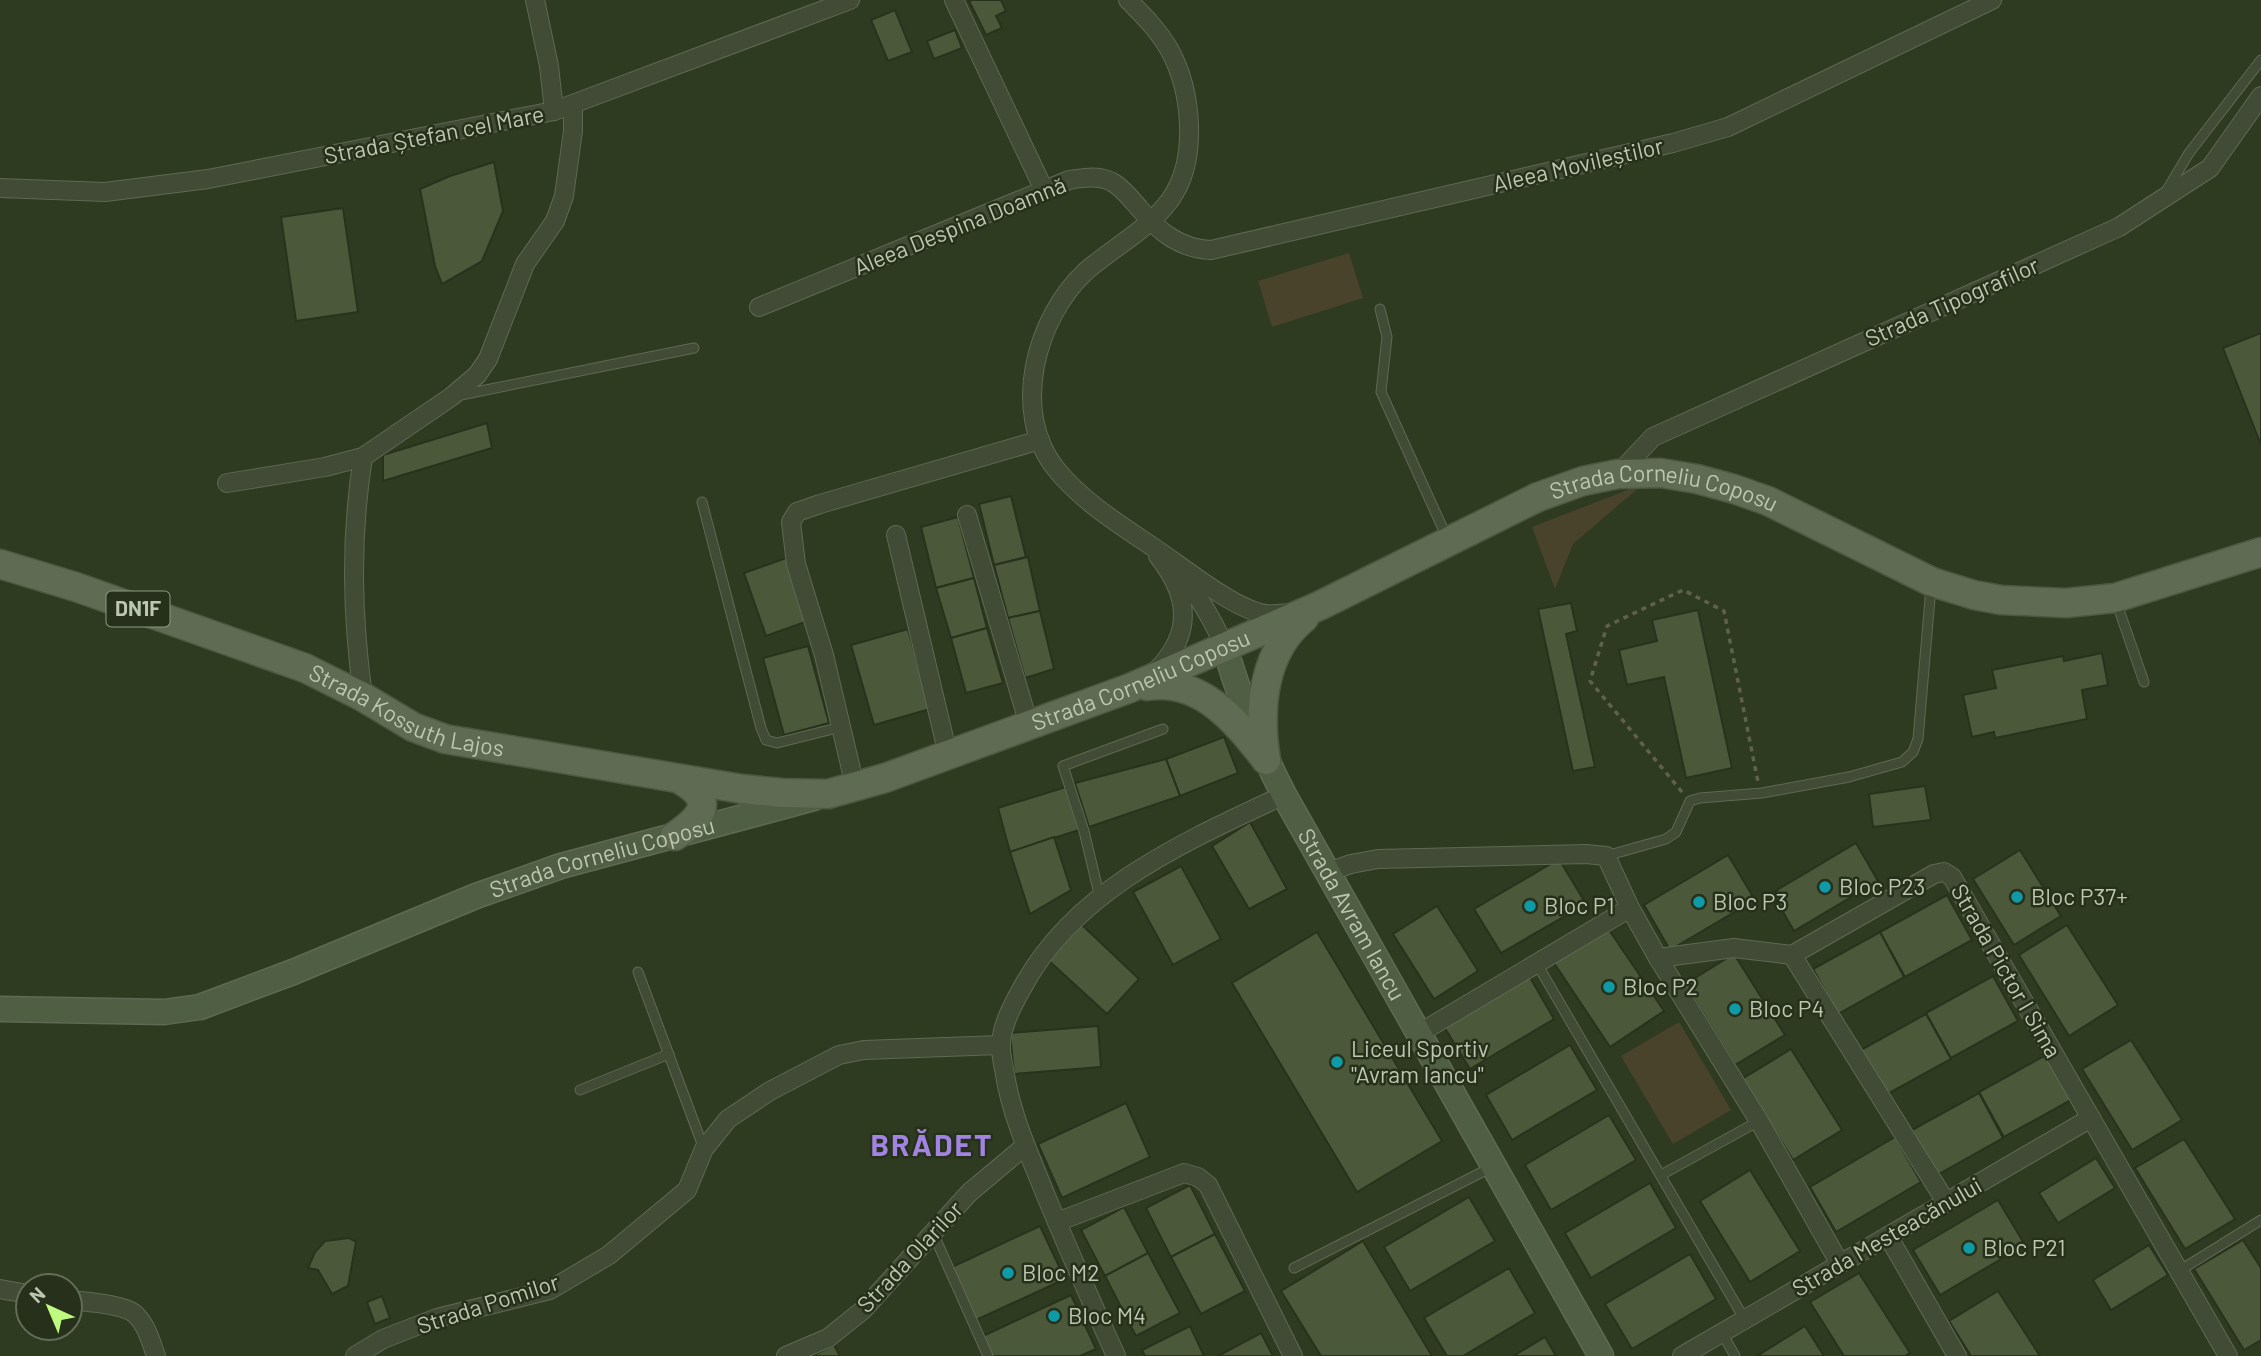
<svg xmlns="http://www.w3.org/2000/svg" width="2261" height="1356" viewBox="0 0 2261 1356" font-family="Barlow,sans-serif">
<rect width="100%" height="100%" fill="#2f3b21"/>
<g fill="#49432c">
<polygon points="1349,253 1363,298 1272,327 1258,281"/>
<polygon points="1643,484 1573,544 1555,589 1532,527"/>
<polygon points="1679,1022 1731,1110 1673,1144 1621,1056"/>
</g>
<g fill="#4b593a" stroke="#28321c" stroke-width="2">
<polygon points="972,0 1001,0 1006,11 996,16 1002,28 986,35 969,1"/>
<polygon points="895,10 912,52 888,61 871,20"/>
<polygon points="955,30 962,48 934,59 927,41"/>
<polygon points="494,162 503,211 482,261 442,284 435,266 420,189 450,176"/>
<polygon points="343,208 358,312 296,321 281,217"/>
<polygon points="2261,333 2261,445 2223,348"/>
<polygon points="487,423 492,448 383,481 383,455"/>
<polygon points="1011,496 1026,557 994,565 979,504"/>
<polygon points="958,517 974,578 936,588 921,527"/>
<polygon points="1028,557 1040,611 1008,618 994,565"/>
<polygon points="786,558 808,621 766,636 744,573"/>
<polygon points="974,578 987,628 951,638 936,588"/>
<polygon points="1571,603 1577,631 1566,634 1595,767 1573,771 1538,609"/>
<polygon points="1698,610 1732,768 1686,778 1664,677 1627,685 1619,650 1657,641 1652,620"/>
<polygon points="1040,611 1054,669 1025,678 1008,618"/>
<polygon points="987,628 1003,683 966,693 951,638"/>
<polygon points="908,629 930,709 874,725 851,645"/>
<polygon points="808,646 829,723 784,735 763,658"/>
<polygon points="2102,653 2108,685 2082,690 2087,719 1995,738 1994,732 1972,737 1963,695 1996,688 1992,670 2063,656 2064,661"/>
<polygon points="1224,737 1238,773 1180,796 1166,759"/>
<polygon points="1166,759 1180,796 1089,827 1075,783"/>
<polygon points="1925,786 1931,820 1873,827 1869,794"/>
<polygon points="1066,787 1079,830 1010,852 998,808"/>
<polygon points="1250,822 1287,889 1249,909 1212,846"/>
<polygon points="1054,837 1071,890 1030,914 1010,852"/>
<polygon points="1856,843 1878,881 1794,931 1772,893"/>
<polygon points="2020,850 2061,916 2014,945 1973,879"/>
<polygon points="1728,855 1755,900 1670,950 1644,905"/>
<polygon points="1559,859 1586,904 1501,953 1474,909"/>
<polygon points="1181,866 1221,939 1173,965 1133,892"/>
<polygon points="1947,895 1972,940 1905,977 1880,932"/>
<polygon points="1437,906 1478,971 1434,999 1393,934"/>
<polygon points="1081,924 1139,979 1107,1014 1048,960"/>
<polygon points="2067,925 2118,1005 2069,1036 2019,955"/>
<polygon points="1607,927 1664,1011 1610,1047 1554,963"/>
<polygon points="1317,932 1442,1141 1357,1192 1232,983"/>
<polygon points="1880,932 1904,977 1838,1014 1813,969"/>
<polygon points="1734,954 1785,1035 1735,1065 1685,984"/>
<polygon points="1528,974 1554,1019 1470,1069 1443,1025"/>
<polygon points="1993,976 2018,1021 1951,1058 1926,1013"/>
<polygon points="1926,1014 1951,1059 1884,1096 1859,1051"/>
<polygon points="1098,1026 1101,1067 1014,1074 1010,1033"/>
<polygon points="2131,1040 2182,1120 2132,1150 2082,1069"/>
<polygon points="1570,1045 1597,1090 1512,1140 1486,1095"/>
<polygon points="1791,1049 1842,1130 1793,1160 1742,1079"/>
<polygon points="2046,1055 2071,1100 2004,1137 1979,1092"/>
<polygon points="1979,1093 2003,1138 1937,1175 1912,1130"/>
<polygon points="1126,1103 1150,1157 1062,1198 1038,1144"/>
<polygon points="1609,1115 1636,1160 1551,1210 1525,1165"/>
<polygon points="1895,1137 1921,1182 1836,1232 1810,1187"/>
<polygon points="2184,1139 2235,1219 2185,1249 2135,1168"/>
<polygon points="2096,1158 2115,1188 2058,1223 2039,1193"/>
<polygon points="1750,1170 1800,1251 1750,1282 1700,1201"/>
<polygon points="1650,1183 1676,1228 1591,1278 1565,1233"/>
<polygon points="1190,1185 1215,1234 1171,1257 1146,1208"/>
<polygon points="1469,1197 1495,1241 1410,1291 1384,1247"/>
<polygon points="1998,1200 2025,1245 1940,1295 1913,1250"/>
<polygon points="1124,1207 1148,1253 1105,1276 1081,1230"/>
<polygon points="1040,1226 1065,1279 976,1320 952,1267"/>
<polygon points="1215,1234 1245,1291 1201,1314 1171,1257"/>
<polygon points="349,1238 356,1242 348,1286 332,1294 318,1270 308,1268 315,1252 325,1241"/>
<polygon points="2243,1240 2261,1268 2261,1340 2244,1350 2194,1269"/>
<polygon points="1363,1241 1432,1356 1321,1356 1281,1291"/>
<polygon points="2149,1245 2168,1275 2111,1310 2093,1280"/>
<polygon points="1148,1253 1180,1313 1136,1336 1105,1276"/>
<polygon points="1690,1254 1716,1299 1632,1349 1605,1304"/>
<polygon points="1509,1268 1535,1313 1463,1356 1447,1356 1424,1318"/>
<polygon points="1859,1273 1910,1353 1905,1356 1844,1356 1810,1302"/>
<polygon points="1998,1291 2040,1356 1971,1356 1949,1321"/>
<polygon points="1071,1295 1096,1349 1080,1356 992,1356 983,1336"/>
<polygon points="382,1296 390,1318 375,1324 367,1302"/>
<polygon points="1190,1326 1204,1356 1145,1356 1142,1350"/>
<polygon points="1805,1326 1824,1356 1757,1356"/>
<polygon points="1261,1333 1273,1356 1218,1356"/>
<polygon points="1545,1337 1556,1356 1513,1356"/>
<polygon points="834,1345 840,1356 812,1356"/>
</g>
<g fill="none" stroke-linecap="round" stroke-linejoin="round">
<g stroke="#5f6953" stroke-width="11">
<g id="lane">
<polyline points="2167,190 2189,153 2261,60"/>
<polyline points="1380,309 1387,337 1381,392 1448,540"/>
<polyline points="456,396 694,348"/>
<polyline points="702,502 761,728 766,740 777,743 841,727"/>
<polyline points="2116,601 2144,682"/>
<polyline points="1606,856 1666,839 1676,832 1690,801 1700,798 1762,793 1849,777 1902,762 1913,752 1918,739 1931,587"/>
<polyline points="1100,898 1084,831 1063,766 1163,729"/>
<polyline points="1537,964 1745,1320"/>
<polyline points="638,972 704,1149"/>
<polyline points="580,1090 669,1054"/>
<polyline points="1661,1175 1759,1121"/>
<polyline points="933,1233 988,1356"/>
<polyline points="1294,1268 1492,1167"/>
<polyline points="2179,1271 2261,1220"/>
<polyline points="1722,1333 1735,1356"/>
</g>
</g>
<g stroke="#5f6953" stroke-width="20">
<g id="street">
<polyline points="535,0 549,66 554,111"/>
<polyline points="954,0 1044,190"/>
<path d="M1128,0c15,15 30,30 41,49 23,41 30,111 1,151 -22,30 -58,48 -85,72 -49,46 -75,140 -29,197 25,31 61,54 94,76 29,19 76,58 107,67 10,4 21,2 32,1"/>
<polyline points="0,188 105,192 208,179 554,111 850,0"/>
<path d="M759,307l310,-127c12,-2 30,-5 43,2 10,5 19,17 27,26 19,23 41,41 72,42l462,-107 55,-16 264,-127"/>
<path d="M363,457c-13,82 -11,158 0,240"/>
<polyline points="1618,474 1653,437 2119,227 2210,168 2261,96"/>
<polyline points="227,483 325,467 363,457 451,397 477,375 488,359 525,264 555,221 564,196 573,131 573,106"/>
<polyline points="967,515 1029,725"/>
<polyline points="896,535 948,755"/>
<path d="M1177,571c21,23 36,49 48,77"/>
<path d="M1157,670c37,-38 32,-75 1,-114"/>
<polyline points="855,786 824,655 796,564 791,522 797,512 820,504 1040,440"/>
<polyline points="1328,872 1351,864 1378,859 1586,854 1606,856 1630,908 1658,958 1734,948 1792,955 1934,874 1944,872 1952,877 2228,1356"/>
<polyline points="1792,955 1946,1202"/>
<polyline points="1658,958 1759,1121 1840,1264"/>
<polyline points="1418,1034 1630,908"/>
<polyline points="1057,1222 1184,1173 1198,1177 1208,1185 1293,1356"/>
<polyline points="1888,1236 1957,1356"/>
<polyline points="0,1289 28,1294"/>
<path d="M70,1300c16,2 56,4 66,15 11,11 15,27 20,41"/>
<polyline points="355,1356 383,1339 437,1318 550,1290 609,1255 687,1190 704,1149 728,1119 770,1091 839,1055 864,1050 1000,1045"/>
<polyline points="786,1356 828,1338 863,1310 969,1193 1025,1146"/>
<path d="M1116,1356c-24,-53 -48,-107 -70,-160 -16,-40 -34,-79 -41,-121 -1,-9 -5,-21 -4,-31 1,-19 11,-38 20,-54 53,-101 165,-149 263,-195"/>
<polyline points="1682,1356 2091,1118"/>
</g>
</g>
<g stroke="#5f6953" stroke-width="27">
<g id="secondary">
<path id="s1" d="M1225,648c15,51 35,100 59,147l317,561"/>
<path id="s2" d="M0,1009l164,3 36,-5 93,-35 183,-76 85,-30 253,-68"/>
</g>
</g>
<g stroke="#4d5741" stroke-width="31">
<g id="primary">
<path id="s3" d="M0,564l76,23 229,81 58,29 50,30 32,12 297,50 40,4 46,1 57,-16 245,-90 189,-82 219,-109 45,-16 35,-7 43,-1 36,6 37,10 34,12 164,81 42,13 27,5 65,3 49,-5 146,-46"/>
<path d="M1147,686c53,-8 87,33 117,71"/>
<path d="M1266,760c-8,-50 -4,-108 38,-142"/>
<path d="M675,836c30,-21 40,-37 4,-57"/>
</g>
</g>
<polyline stroke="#60614a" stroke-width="3.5" stroke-dasharray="5 5" stroke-linecap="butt" points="1682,792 1590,681 1607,626 1683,590 1724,611 1758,782"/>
<use href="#lane" stroke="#414b35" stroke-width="9"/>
<use href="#street" stroke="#414b35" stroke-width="18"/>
<use href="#secondary" stroke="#505e43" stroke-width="24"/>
<use href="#primary" stroke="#606b53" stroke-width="28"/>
</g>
<g fill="#0f9aa8" stroke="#26301a" stroke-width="2.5">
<circle cx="1825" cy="887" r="7"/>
<circle cx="2017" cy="897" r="7"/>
<circle cx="1699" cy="902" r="7"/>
<circle cx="1530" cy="906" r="7"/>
<circle cx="1609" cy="987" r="7"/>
<circle cx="1735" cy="1009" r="7"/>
<circle cx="1337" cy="1062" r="7"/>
<circle cx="1969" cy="1248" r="7"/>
<circle cx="1008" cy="1273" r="7"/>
<circle cx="1054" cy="1316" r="7"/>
</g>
<g text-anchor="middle" stroke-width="5" stroke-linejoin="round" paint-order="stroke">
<rect fill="#26301a" stroke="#8f9a83" stroke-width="2" x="106.5" y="591.5" width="63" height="35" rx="5"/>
<g font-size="21" font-weight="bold" fill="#bcc7b0">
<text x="138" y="616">DN1F</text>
</g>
<g font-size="23" fill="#bcc7b0" stroke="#26301a">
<text transform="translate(434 135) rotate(-11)" y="8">Strada Ștefan cel Mare</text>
<text transform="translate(1578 165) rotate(-13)" y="8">Aleea Movileștilor</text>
<text transform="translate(960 226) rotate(-22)" y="8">Aleea Despina Doamnă</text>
<text transform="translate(1952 302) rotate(-24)" y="8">Strada Tipografilor</text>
<text dy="8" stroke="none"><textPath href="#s3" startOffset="1768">Strada Corneliu Coposu</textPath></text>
<text dy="8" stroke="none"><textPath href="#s3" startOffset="1200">Strada Corneliu Coposu</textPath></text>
<text dy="8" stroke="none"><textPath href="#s3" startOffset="434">Strada Kossuth Lajos</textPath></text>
<text dy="8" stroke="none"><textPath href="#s2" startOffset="630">Strada Corneliu Coposu</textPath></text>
<text dy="8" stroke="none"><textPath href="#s1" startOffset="296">Strada Avram Iancu</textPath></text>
<text transform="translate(2006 971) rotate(60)" y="8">Strada Pictor I Sima</text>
<text transform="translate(1887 1237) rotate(-30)" y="8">Strada Mesteacănului</text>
<text transform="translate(910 1257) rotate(-47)" y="8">Strada Olarilor</text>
<text transform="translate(488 1304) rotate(-18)" y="8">Strada Pomilor</text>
</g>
<g font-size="23" fill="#bcc7b0" stroke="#26301a" text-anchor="start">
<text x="1839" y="895">Bloc P23</text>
<text x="2031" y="905">Bloc P37+</text>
<text x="1713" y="910">Bloc P3</text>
<text x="1544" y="914">Bloc P1</text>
<text x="1623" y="995">Bloc P2</text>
<text x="1749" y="1017">Bloc P4</text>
<text x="1351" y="1057">Liceul Sportiv<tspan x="1351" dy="26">"Avram Iancu"</tspan></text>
<text x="1983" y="1256">Bloc P21</text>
<text x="1022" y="1281">Bloc M2</text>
<text x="1068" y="1324">Bloc M4</text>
</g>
<g font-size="30" font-weight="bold" letter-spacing="2" fill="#a184e1" stroke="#26301a">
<text x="932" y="1156">BRĂDET</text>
</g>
</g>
<g transform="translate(49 1307) rotate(316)"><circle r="33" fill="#26301a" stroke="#626c56" stroke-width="2"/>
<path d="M0-5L12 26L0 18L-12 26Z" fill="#bffb81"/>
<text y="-10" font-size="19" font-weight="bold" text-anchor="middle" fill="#bcc7b0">N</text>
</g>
</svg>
